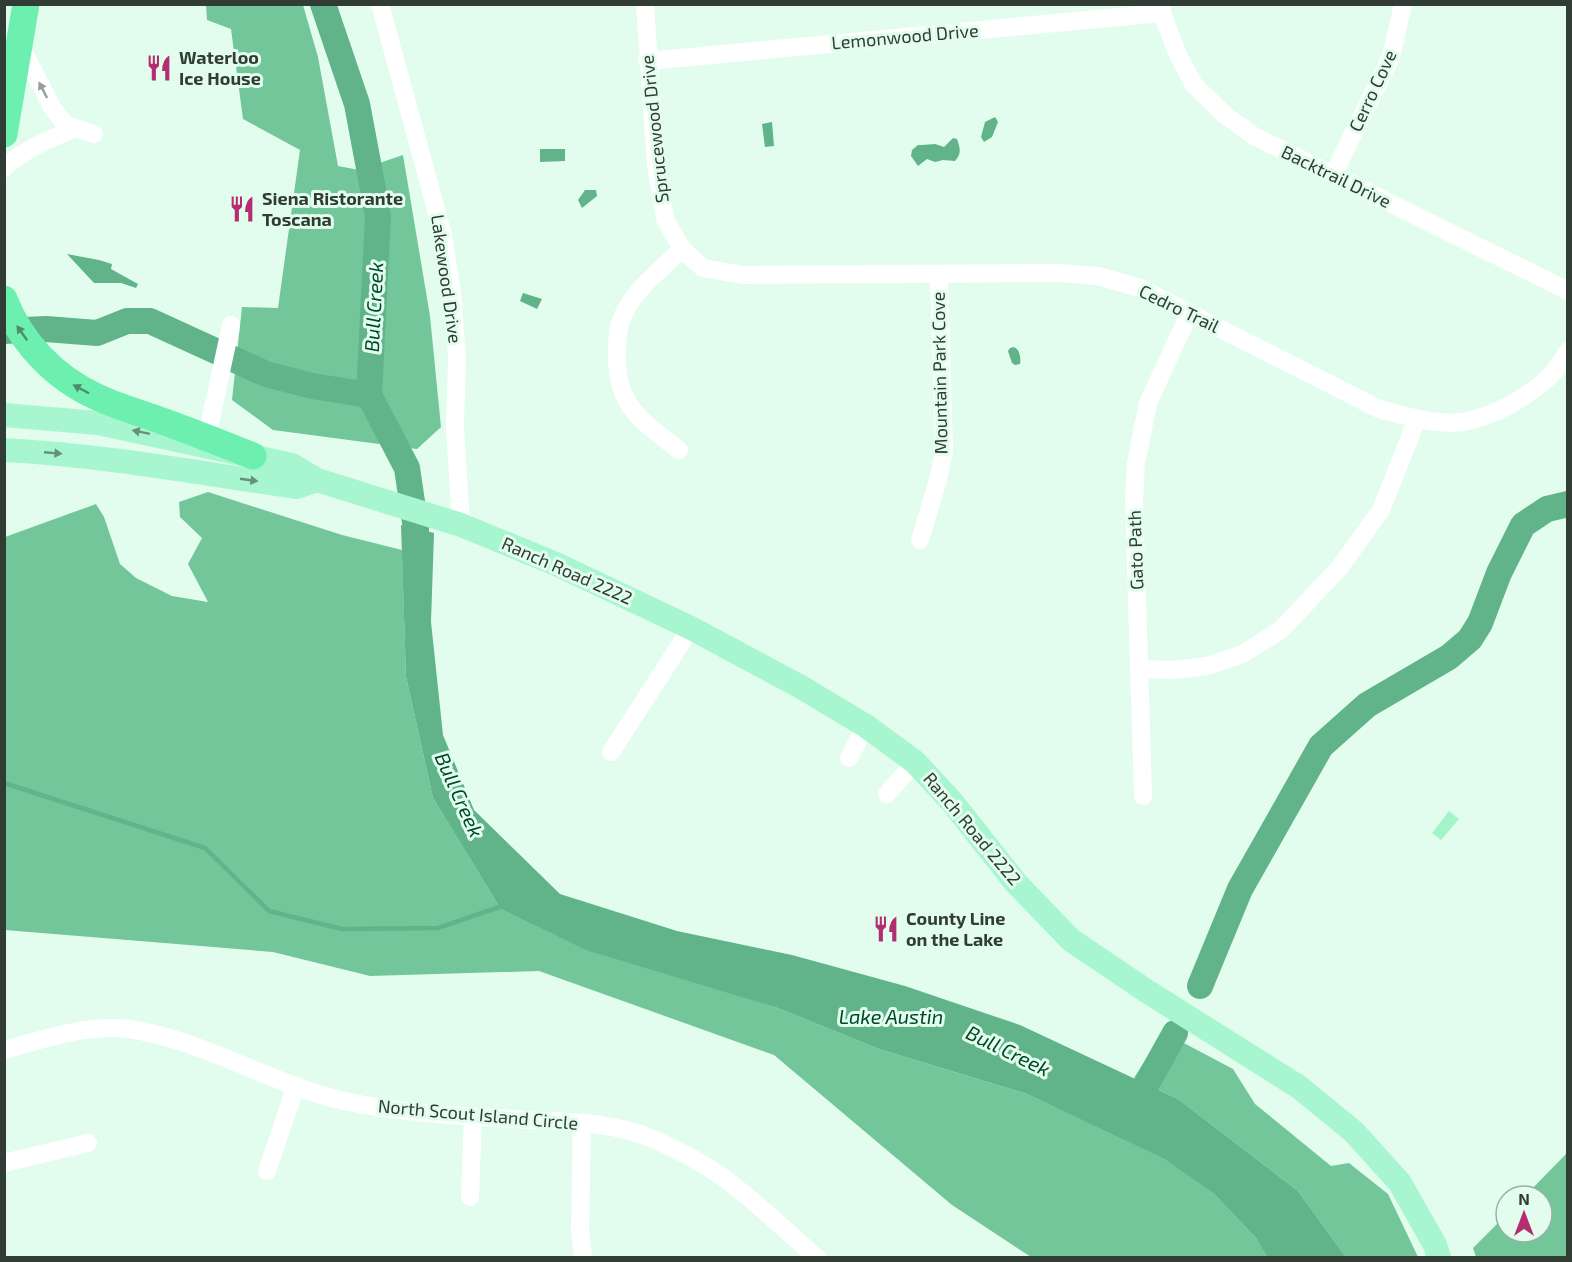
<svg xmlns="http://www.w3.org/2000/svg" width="1572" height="1262" viewBox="0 0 1572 1262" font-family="'Exo 2',sans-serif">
<rect width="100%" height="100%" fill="#e2fded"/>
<polygon fill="#a5f4c8" points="1449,811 1459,819 1441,840 1432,833"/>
<g fill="#72c699">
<polygon points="206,5 303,5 318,57 338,166 359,170 403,155 430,316 441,427 417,449 273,430 232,400 242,307 278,308 300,150 243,119 231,29 207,20"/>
<polygon points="208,492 342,535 402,550 406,677 433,798 500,908 775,1007 879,1049 1027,1094 1165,1158 1214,1194 1256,1238 1267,1257 1031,1257 952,1205 774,1055 539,971 370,976 273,952 5,930 5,537 96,504 104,517 120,564 136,578 172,596 208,602 188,564 202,538 180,517 179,502"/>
<polygon points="1163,1032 1233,1069 1255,1104 1331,1166 1349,1163 1388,1194 1418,1257 1346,1257 1298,1191 1178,1099 1134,1078"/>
<polygon points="1567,1153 1567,1257 1476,1257 1473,1248 1506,1215 1506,1232 1542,1232 1542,1196 1525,1196"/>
</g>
<g fill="#61b489">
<polygon points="995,117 998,122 992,137 984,142 981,137 985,122"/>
<polygon points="772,122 774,146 765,147 762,124"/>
<path d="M953,138l4,1c3,9 5,14 -2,22l-12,-1 -8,2 -8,-3 -9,7 -7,-10 1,-6 6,-5h4l13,-1 9,3z"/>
<polygon points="540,149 565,149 565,161 540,162"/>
<polygon points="585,190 596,190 597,196 582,208 578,200"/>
<polygon points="67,254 99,260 112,264 111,269 138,284 136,288 121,283 94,283"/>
<polygon points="523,293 542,299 537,309 520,301"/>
<path d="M1014,347c6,3 7,11 6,17l-5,1 -3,-2 -4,-12 2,-3z"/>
<polygon points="401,525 434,533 431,622 443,735 474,810 560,894 677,931 792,955 905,986 1020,1025 1178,1099 1298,1191 1346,1257 1267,1257 1256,1238 1214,1194 1165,1159 1027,1094 879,1049 775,1007 586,950 500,908 433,798 406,677"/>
</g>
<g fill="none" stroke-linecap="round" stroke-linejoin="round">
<polyline stroke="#61b489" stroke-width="4.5" points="4,783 205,848 269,911 342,929 438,928 505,905"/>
<g stroke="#61b489" stroke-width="26">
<polyline points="323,4 357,104 378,216 369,395 407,468 416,529 417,563"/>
<polyline points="4,331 46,329 97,333 127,321 150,321 266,374 312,386 369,395"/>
<polyline points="1200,986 1240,889 1321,746 1367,705 1449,657 1470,639 1480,623 1499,573 1523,525 1547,509 1568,504"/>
<polyline points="1131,1112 1175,1033"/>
</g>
<g stroke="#fff" stroke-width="18">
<polyline points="380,4 443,235 452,292 457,358 455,427 461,525"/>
<path d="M645,4l11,161 9,54 17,30 21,19 39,7 317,-2 39,3 42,12 239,121c23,6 59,17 83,13 31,-5 67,-25 90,-48 6,-6 10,-15 16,-23"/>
<polyline points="1162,4 1162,13 1178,55 1194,85 1225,115 1254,136 1568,291"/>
<polyline points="20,45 53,109 66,125 94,134"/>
<polyline points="647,61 1162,13"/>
<path d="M4,168c21,-19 45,-29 70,-39"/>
<polyline points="1333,175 1391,57 1403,4"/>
<polyline points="205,446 231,325"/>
<path d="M679,450c-40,-31 -64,-45 -62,-100 0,-15 3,-32 11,-44 13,-22 36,-39 54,-57"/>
<polyline points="920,540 938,480 944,451 939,274"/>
<polyline points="1139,669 1174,670 1207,666 1243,654 1282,629 1340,567 1381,510 1417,419"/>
<polyline points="611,752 691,628"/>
<polyline points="849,758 866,726"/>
<polyline points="887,794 915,762"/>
<polyline points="1143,796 1134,498 1136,463 1148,403 1189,314"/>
<path d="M4,1050c40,-11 83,-26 125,-21 75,11 141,55 215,72 60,13 122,15 184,19 42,2 86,2 125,19 27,12 55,26 79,45 29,23 57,49 85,74"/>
<polyline points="582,1123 580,1230 583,1258"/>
<polyline points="4,1163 88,1143"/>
<polyline points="267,1171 296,1086"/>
<polyline points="470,1197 473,1117"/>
</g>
<g stroke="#a7f6cf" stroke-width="24">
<polyline points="4,415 98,423 292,465 317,480 461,525 556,564 691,628 801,687 866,726 915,762 952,802 1016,883 1071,940 1145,990 1299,1087 1354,1132 1400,1183 1435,1245 1439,1258"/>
<path d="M4,450c98,5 195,23 292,37l21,-7"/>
</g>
<g stroke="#6df0af" stroke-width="27">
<polyline points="4,134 26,4"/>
<path d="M4,299c17,44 51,79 93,98 21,10 44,16 65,24 31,11 61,23 91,35"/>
</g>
</g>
<defs><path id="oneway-solid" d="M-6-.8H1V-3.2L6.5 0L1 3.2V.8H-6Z" transform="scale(1.5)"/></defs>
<use fill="#989e9a" href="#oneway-solid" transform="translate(43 90) rotate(-117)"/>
<g fill="#4c8d6c">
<use href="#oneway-solid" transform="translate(22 333) rotate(-125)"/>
<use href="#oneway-solid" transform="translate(81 389) rotate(-152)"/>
</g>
<g fill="#66907a">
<use href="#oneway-solid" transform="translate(141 432) rotate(-168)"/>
<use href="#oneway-solid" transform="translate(53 453) rotate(5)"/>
<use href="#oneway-solid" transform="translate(249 480) rotate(8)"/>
</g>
<defs>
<g id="restaurant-bare" transform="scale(2.07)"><path d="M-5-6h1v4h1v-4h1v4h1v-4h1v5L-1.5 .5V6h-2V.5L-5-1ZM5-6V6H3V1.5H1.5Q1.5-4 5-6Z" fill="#b42d70" stroke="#e2fded" stroke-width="2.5" paint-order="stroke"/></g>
</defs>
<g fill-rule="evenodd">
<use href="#restaurant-bare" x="159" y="68"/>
<use href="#restaurant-bare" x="242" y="209"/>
<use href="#restaurant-bare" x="886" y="929"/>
</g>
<g text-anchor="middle" stroke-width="6" stroke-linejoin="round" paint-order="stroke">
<g font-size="18" fill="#313c35" stroke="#e2fded">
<text transform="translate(905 37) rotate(-5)" y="6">Lemonwood Drive</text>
<text transform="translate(1373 91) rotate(-65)" y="6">Cerro Cove</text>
<text transform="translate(655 129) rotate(-96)" y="6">Sprucewood Drive</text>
<text transform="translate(1336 177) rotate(26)" y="6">Backtrail Drive</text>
<text transform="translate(446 279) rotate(82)" y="6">Lakewood Drive</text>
<text transform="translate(1179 309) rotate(26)" y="6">Cedro Trail</text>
<text transform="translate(940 373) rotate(-91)" y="6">Mountain Park Cove</text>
<text transform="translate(1136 550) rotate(-92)" y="6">Gato Path</text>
<text transform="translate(567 571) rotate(24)" y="6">Ranch Road 2222</text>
<text transform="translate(972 829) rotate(50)" y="6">Ranch Road 2222</text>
<text transform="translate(478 1115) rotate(5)" y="6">North Scout Island Circle</text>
</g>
<g font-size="18" font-weight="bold" fill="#313c35" stroke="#e2fded" text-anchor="start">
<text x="179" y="64">Waterloo<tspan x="179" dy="21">Ice House</tspan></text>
<text x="262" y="205">Siena Ristorante<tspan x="262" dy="21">Toscana</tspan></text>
<text x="906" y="925">County Line<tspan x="906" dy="21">on the Lake</tspan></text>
</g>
<g font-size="20" font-style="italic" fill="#00472a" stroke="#e2fded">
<text transform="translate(374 307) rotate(-87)" y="7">Bull Creek</text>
<text transform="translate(459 795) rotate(66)" y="7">Bull Creek</text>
<text x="891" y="1024">Lake Austin</text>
<text transform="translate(1008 1051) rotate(26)" y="7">Bull Creek</text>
</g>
</g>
<rect width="1572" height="1262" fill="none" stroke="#313c35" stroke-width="12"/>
<g transform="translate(1524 1214)"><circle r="28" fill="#e2fded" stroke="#9bb0a3" stroke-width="1.5"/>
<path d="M0-4.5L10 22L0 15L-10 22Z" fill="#b42d70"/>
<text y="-9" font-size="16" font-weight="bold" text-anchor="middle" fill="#313c35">N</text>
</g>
</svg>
